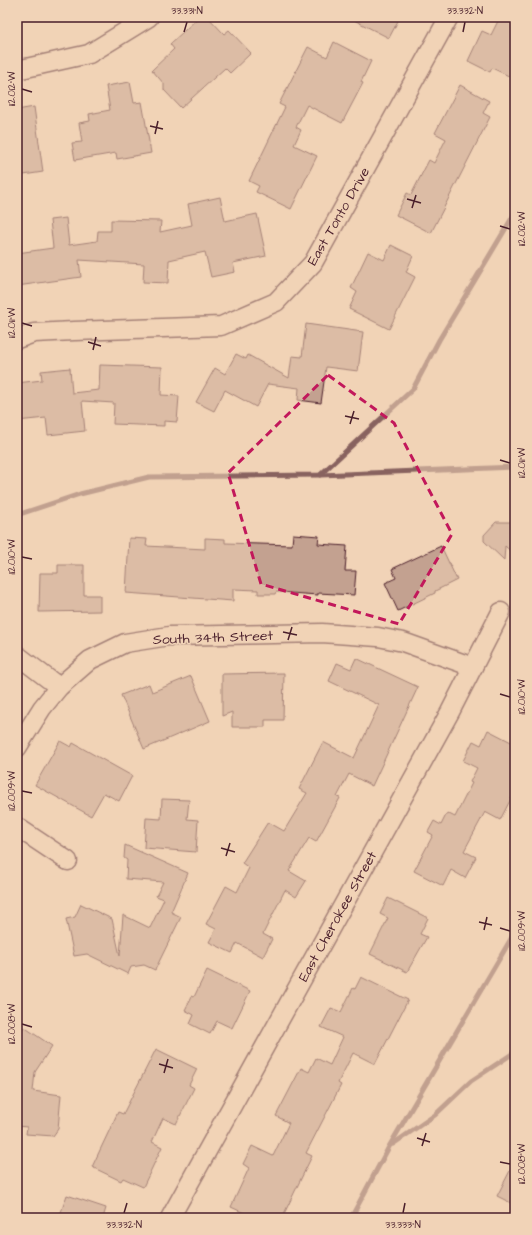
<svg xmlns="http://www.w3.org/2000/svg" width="532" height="1235" viewBox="0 0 532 1235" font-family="'Architects Daughter',sans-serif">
<rect width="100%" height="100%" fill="#f1d3b7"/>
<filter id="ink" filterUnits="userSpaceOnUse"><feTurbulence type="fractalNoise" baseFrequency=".025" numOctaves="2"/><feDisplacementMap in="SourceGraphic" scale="8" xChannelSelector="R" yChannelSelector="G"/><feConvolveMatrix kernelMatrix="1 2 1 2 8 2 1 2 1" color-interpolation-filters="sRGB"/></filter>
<g filter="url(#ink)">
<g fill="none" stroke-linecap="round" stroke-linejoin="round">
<g stroke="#88625f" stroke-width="5">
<polyline points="320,475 413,389 439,340 515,213"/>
<polyline points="17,515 80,494 149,477 320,475 515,467"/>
<polyline points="393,1144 435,1115 471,1081 515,1052"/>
<polyline points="351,1218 390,1145 515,932"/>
</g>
</g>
<g fill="#c3a190" stroke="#4a1f2b">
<polygon points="199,17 208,17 224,34 229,30 251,53 230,73 225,68 181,108 164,90 164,84 152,70 174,49 170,44"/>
<polygon points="348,17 400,17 389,38"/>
<polygon points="500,17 515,17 515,79 492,68 490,72 468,61 482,31 491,35"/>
<polygon points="334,42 371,61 361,82 363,83 342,123 307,105 296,127 301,130 294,145 317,156 291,209 256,192 259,186 249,181 285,107 279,104 308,47 327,57"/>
<polygon points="130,82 134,103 142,102 151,153 117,159 116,153 75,160 72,143 82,142 79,123 90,121 89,114 110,110 106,86"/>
<polygon points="460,85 489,101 483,113 490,117 431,233 396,215 407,193 411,195 429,160 434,163 446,139 435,133"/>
<polygon points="34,107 43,172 17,176 17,110"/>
<polygon points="220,197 225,221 257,214 266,256 233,263 235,272 211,277 205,252 169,260 168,283 143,282 144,264 79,260 81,277 17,286 17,253 53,248 50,220 66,218 69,245 97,241 98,231 111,231 111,220 161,221 160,232 192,225 188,204"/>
<polygon points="391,245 413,256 406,272 415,277 389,329 349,309 357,292 351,288 368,252 384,260"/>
<polygon points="306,324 363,332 358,371 326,367 321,403 298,400 299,388 268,384 256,407 225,390 214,411 196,402 215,368 225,374 236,354 246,359 248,355 289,378 292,356 302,357"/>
<polygon points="100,365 162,367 161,395 179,396 177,422 164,421 164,426 113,424 114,403 82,401 85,431 48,435 46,418 17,421 17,383 42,380 41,371 70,368 72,393 99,390"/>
<polygon points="496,522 515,522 515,555 505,546 504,560 484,541 484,535"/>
<polygon points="293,534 319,536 318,544 347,546 345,571 356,571 354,595 318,593 318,595 276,592 275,594 258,594 258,590 233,589 233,601 126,593 129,538 147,539 146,546 205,549 205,538 225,539 225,543 292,545"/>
<polygon points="441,546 457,580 435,591 435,593 398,611 385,583 396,578 392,569"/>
<polygon points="58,565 84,565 84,595 100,595 100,611 39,612 40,573 58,573"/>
<polygon points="356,658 418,687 372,786 349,774 337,797 340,798 316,842 309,838 289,871 306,881 296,897 285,890 263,934 272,939 263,957 237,943 232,953 209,942 216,929 206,924 226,886 237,892 249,868 242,863 268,822 284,831 307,793 299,789 323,742 354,758 379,705 329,681 337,663 351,669"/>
<polygon points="284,673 283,720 265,720 265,727 232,727 232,712 222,716 222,674"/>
<polygon points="191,676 210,721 144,749 121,695 149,684 152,692"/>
<polygon points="488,730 515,744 515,791 500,820 485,812 464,851 476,857 465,878 451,870 443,886 414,871 433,835 428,832 434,821 441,825 447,813 455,817 472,783 470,782 477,768 463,761 473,741 481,745"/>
<polygon points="60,741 71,747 73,743 132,776 119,801 104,793 91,816 35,785"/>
<polygon points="162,799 189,800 187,819 198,820 196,852 144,848 146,818 161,819"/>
<polygon points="125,845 188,873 171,912 181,917 155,970 144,965 131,967 128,974 87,954 74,956 66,919 75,917 81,904 112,919 120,956 123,915 150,928 164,899 156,896 163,882 126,879 127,860 124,858"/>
<polygon points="388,898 428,918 420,934 427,937 407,972 370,954 388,918 380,914"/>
<polygon points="207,970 250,991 232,1028 217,1021 210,1034 190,1024 194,1015 185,1010 192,996 194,997"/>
<polygon points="361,977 408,1000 375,1064 353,1053 338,1083 341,1085 306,1153 312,1156 282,1218 255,1218 231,1207 249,1168 243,1164 252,1146 273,1156 289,1123 276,1116 301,1068 309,1072 316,1058 330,1065 343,1037 321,1027 331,1008 341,1012 353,988 355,989"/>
<polygon points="24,1027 52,1046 35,1072 33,1091 61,1095 58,1129 53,1136 26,1134 27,1127 17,1126 17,1037"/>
<polygon points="156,1049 197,1069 189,1085 194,1088 176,1124 163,1118 152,1142 162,1147 143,1187 123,1178 121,1181 92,1167 118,1112 123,1114"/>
<polygon points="515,1161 515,1205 497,1196"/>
<polygon points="67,1195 106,1208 103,1218 59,1218"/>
</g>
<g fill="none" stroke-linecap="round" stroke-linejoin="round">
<g stroke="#4a1f2b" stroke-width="21">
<g id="minor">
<polyline points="17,70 89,54 149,17"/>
<polyline points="17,339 34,333 74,331 221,326 276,302 313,263 449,17"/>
<polyline points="17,655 59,687"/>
<polyline points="17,748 42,708 59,687 90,660 125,643 169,636 322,633 378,637 403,642 473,667"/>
<polyline points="17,827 68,861"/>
<polyline points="170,1218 450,712 501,612"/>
</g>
</g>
<use href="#minor" stroke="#f1d3b7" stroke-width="18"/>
</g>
</g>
<path d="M0 0H532V1235H0ZM328,375l66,48 58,111 -53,90 -138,-40 -33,-111z" fill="#f1d3b7" fill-opacity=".55" fill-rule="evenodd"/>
<path fill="none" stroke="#c2185b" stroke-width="3" stroke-dasharray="8 5" stroke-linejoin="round" d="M328,375l66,48 58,111 -53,90 -138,-40 -33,-111z"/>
<path fill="none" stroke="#4a1f2b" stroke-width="1.5" d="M184,32l3,-10M463,32l2,-10M22,89l10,3M150,126l13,3M155,134l3,-13M407,199l14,4M412,208l4,-13M500,226l10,3M22,323l10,3M88,342l13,4M93,350l3,-13M345,416l14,3M350,424l4,-13M500,460l10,3M22,557l10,2M283,632l14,3M288,640l4,-13M500,694l10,3M22,791l10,2M221,848l14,4M226,856l4,-13M479,922l13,3M500,928l10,3M484,930l3,-13M22,1024l10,3M159,1064l14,4M164,1073l4,-14M417,1138l13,4M422,1146l4,-13M500,1162l10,2M124,1213l3,-10M403,1213l2,-10"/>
<g text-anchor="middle" stroke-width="3" stroke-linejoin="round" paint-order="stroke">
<g font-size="14" fill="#4a1f2b" stroke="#f1d3b7">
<text transform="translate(338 216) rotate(-60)" y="5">East Tonto Drive</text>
<text transform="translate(213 637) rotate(-2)" y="5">South 34th Street</text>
<text transform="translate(337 916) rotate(-61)" y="5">East Cherokee Street</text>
</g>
</g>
<rect width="532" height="1235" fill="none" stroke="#f1d3b7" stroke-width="44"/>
<rect x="22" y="22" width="488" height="1191" fill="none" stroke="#4a1f2b" stroke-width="1.5"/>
<g font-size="10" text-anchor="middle" fill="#4a1f2b">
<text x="187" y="14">33.331°N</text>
<text x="465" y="14">33.332°N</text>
<text transform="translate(11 89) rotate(-90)" y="4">112.012°W</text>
<text transform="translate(521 229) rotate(-90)" y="4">112.012°W</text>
<text transform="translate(11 323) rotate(-90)" y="4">112.011°W</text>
<text transform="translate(521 463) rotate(-90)" y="4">112.011°W</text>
<text transform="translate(11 557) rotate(-90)" y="4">112.010°W</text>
<text transform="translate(521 697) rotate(-90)" y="4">112.010°W</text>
<text transform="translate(11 791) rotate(-90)" y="4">112.009°W</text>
<text transform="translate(521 931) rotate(-90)" y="4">112.009°W</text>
<text transform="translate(11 1024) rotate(-90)" y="4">112.008°W</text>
<text transform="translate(521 1164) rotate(-90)" y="4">112.008°W</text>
<text x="124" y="1228">33.332°N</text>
<text x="403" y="1228">33.333°N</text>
</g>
</svg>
